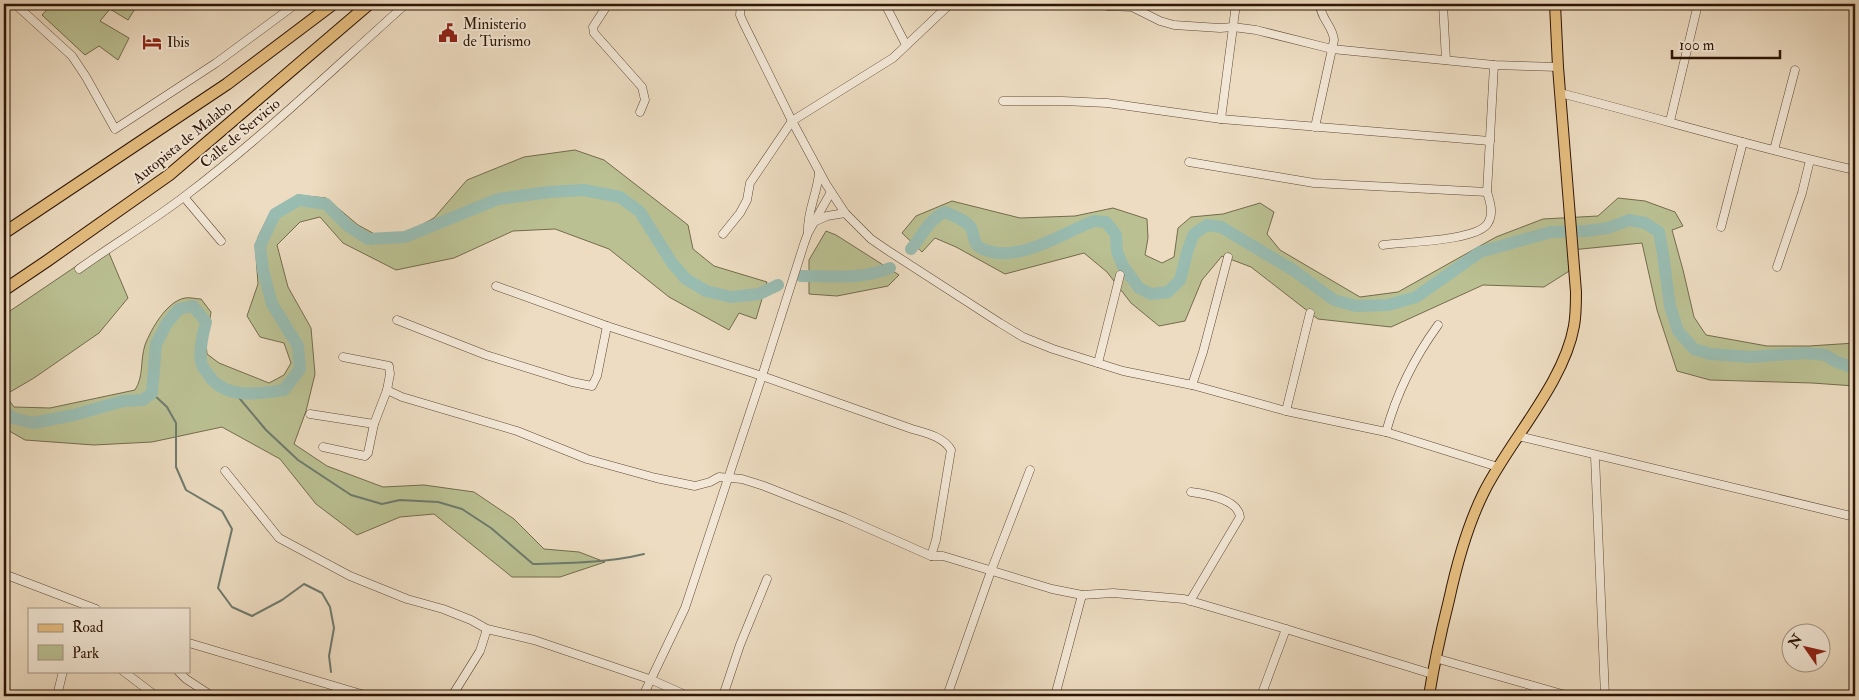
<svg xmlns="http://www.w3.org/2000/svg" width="1859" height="700" viewBox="0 0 1859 700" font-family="'IM FELL Double Pica',serif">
<rect width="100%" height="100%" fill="#eddcc1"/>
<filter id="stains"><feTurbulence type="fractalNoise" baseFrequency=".004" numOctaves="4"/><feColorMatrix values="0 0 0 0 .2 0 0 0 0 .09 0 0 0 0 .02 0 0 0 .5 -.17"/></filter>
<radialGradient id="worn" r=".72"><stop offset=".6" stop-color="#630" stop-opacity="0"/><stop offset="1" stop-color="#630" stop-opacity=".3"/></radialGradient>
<g fill="#bac092" stroke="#746b4c">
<polygon points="52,4 138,4 128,20 110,9 100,21 129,38 118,60 99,46 85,55 42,15"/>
<path d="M575,150l29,10 84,65 5,24 21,17 53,16 -11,37 -17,-6 -10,17 -60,-33 -60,-48 -54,-20 -42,2 -59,27 -58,12 -53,-27 -23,-26 -20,5 -23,23 11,42 23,41 4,46 -9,37 -12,33 33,22 56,21 41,-2 50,7 40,27 30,30 35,3 26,10 -45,15h-48l-78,-63 -34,3 -43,18 -41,-31 -36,-45 -58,-32 -70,15 -58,3 -69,-5 -21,-12v-113l102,-69 22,52 -29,35 -65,45 -29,17 9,12 36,1 85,-18c9,-14 5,-30 10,-45 6,-16 22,-44 40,-47 5,-1 11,1 16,1l10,13 -5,31 1,11 12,9 50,20 15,-8 7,-12 -7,-20 -24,-6 -13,-21 11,-32 -2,-28 2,-19 11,-22 28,-20 29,3 32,27 22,12 25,-3 29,-16 33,-38 57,-23z"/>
<polygon points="1618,198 1645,201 1675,212 1683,226 1672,230 1683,270 1694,317 1706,335 1767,346 1809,346 1855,343 1855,386 1812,383 1710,380 1677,371 1657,310 1642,243 1571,250 1574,268 1544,287 1483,285 1391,327 1318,319 1251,267 1222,256 1202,280 1185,321 1159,326 1131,303 1107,272 1084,253 1005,274 956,247 935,238 922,252 902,233 916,216 952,201 1020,218 1075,216 1113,208 1147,219 1148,238 1145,255 1162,263 1174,257 1178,228 1191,217 1223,214 1260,203 1274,212 1267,234 1280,250 1360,297 1398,292 1496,237 1543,219 1598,216"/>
<polygon points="826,231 836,235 899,275 888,286 837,296 809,294 809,260"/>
</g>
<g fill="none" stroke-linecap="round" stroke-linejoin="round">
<g stroke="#6e7a6d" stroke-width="2">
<polyline points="152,393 167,407 176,423 176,467 186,490 222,511 232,529 218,588 232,607 252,616 282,600 304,584 322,593 330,607 334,628 329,656 331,672"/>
<path d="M235,393l31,37 32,30 53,35 31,9 18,-4 38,2 24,7 29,19 42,36c38,-1 74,-1 111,-10"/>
<polyline points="334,689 336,696"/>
</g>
<g stroke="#99bcb1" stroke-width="12">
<path d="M911,249c11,-13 18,-30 34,-37 8,4 21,8 26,16 4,7 1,15 10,20 34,18 81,-15 113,-27l12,1 10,13 1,17 6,14 16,22 12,6 17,-2 12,-12 8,-31 6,-15 13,-9 14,2 72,43 41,30 22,6 32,-1 28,-8 64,-45 71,-20 35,-1 22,-3 21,-8 16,3 14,9 4,22 7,52 8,25 16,18 16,5 40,3 55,-4 20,2 12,7 18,6"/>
<path d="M801,276c31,0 60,4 89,-8"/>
<path d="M4,411l9,7 20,5 41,-8 49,-14 20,-1 9,-7 4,-49 11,-21 12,-14 14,-3 13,16c-3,12 -7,26 -5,39 0,5 4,9 7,13 16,26 50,20 76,16l16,-21 -2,-23 -26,-42 -9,-34 -3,-24 15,-32 24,-14 27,4 22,22 20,13 37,-2 93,-38 51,-7 35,-2 36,7 20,15 32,51 14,16 20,12 25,6 28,-3 19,-9"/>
</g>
<g stroke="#5e4835" stroke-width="9">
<g id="minor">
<polyline points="15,4 72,56 86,77 115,129 216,63 296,4"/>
<polyline points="608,4 593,27 594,33 642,87 645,100 640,112"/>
<polyline points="741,4 740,15 743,22 792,121 826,184 845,213 871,239 887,250 1000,323 1023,337 1053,349 1123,371 1192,385 1286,411 1386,432 1498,467"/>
<polyline points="885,4 906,45"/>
<polyline points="1099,4 1107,6 1132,7 1160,21 1174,25 1220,28 1233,27 1256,30 1332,49 1494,65 1558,67"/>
<polyline points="1443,4 1446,60"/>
<path d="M1560,93c99,25 196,55 295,77"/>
<polyline points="1003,101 1063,101 1107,103 1221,119 1490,141"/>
<polyline points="1221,119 1236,4"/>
<polyline points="1670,121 1698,4"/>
<path d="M1315,127l19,-87c-1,-14 -14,-22 -14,-36"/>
<polyline points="1774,150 1795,70"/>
<polyline points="1189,162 1314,183 1487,192"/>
<polyline points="184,197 221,241"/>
<polyline points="816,221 827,216 845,213"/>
<polyline points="1721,227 1743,142"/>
<path d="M808,231c-1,-20 10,-39 11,-59"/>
<polyline points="723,234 740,213 747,200 750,183 792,121 893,58 950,4"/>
<path d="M1383,245c21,-3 95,-4 105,-22 6,-10 2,-21 -1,-31l7,-127"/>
<polyline points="1777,267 1802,193 1810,160"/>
<path d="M79,269c35,-25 72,-47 106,-73 78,-59 148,-127 221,-192"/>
<polyline points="496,286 607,326"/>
<path d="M397,320l89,35 86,27 20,4 5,-10 10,-50 155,50 150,53c14,4 32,8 39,21l-15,90 -5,16"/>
<polyline points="343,357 389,366 390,374 387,390"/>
<polyline points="1098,363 1120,275"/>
<polyline points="1192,385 1203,352 1228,257"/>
<polyline points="1286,411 1310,313"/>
<polyline points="310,414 374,424"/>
<path d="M1386,432c11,-40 28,-74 52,-107"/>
<polyline points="1518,436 1855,517"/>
<polyline points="323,447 365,456 368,453 374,424 387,390 402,397 517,431 587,459 656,478 695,486 710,482 719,477 742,479 764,486 845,518 931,556 943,556 1052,589 1082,595 1113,593 1184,599 1286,629 1432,674"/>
<polyline points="1595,456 1605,696"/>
<polyline points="225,471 279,538 350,576 407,599 443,609 471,620 487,629 534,640 652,680 688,696"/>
<polyline points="4,574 96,609"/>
<path d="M1190,601l50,-84c-2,-18 -34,-23 -49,-25"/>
<polyline points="189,643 368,696"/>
<polyline points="1435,658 1569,696"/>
<polyline points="123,671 156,696"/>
<polyline points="178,671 186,679 212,696"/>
<polyline points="57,696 63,671"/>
<polyline points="452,696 480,651 487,629"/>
<polyline points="643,696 685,608 762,376 804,244 808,233 831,192"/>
<polyline points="723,696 740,645 767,579"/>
<polyline points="947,696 991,571 1030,470"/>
<polyline points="1055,696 1082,595"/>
<polyline points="1261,696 1286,629"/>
</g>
</g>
<g stroke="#2e1606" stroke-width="12">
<path id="major" d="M1429,696c5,-32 12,-64 20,-96 8,-37 18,-74 35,-108 26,-52 80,-109 90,-166 2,-11 2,-22 2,-34l-18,-225 -3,-63"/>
</g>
<g stroke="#2e1606" stroke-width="13">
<g id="highway">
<polyline points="4,233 227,84 333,4"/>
<polyline points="4,290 47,261 169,175 369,4"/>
</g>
</g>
<use href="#minor" stroke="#f3e8d7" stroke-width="8"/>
<use href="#major" stroke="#e6be80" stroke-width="10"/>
<use href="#highway" stroke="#e6be80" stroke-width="11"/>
</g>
<defs>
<g id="civic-bare" transform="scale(1.5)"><path d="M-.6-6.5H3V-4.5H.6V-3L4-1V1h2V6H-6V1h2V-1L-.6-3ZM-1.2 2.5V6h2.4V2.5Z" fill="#8f2418" stroke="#f3e8d7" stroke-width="2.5" paint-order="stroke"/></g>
<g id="hotel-bare" transform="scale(1.5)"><path d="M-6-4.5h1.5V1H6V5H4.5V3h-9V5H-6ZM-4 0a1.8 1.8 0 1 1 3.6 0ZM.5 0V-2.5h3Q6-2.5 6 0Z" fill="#8f2418" stroke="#f3e8d7" stroke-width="2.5" paint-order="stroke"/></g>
</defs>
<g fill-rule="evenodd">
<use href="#civic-bare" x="448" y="33"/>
<use href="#hotel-bare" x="152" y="42"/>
</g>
<g text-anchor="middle" stroke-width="4" stroke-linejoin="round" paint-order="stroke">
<g font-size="15" fill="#2e1606" stroke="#f3e8d7" text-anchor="start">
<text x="463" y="29">Ministerio<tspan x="463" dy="17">de Turismo</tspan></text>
<text x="167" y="47">Ibis</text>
</g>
<g font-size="15" fill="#2e1606" stroke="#f3e8d7">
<text transform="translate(240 133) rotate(-40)" y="5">Calle de Servicio</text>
<text transform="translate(182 142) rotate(-39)" y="5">Autopista de Malabo</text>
</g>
</g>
<rect width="1859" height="700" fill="none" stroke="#eddcc1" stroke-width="20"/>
<rect x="5" y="5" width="1849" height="690" fill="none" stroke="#2e1606" stroke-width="2.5"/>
<rect x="10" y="10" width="1839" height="680" fill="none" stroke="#2e1606"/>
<rect x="28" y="608" width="162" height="65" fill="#f3e8d7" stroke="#a49483"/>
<rect x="38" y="624" width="25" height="8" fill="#e6be80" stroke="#a49483"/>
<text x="72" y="632" font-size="15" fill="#2e1606">Road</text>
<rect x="38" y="645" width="25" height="15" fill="#bac092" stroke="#a49483"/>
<text x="72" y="658" font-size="15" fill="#2e1606">Park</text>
<g transform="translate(1806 648) rotate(304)"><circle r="24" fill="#f3e8d7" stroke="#a49483"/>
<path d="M0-4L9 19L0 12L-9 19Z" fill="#8f2418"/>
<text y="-8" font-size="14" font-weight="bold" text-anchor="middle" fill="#2e1606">N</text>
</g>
<path d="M1672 50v8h108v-8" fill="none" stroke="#2e1606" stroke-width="2.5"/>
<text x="1679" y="50" font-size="15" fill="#2e1606" stroke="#f3e8d7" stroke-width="4" paint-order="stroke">100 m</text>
<rect width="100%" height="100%" filter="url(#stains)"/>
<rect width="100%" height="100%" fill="url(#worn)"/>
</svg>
